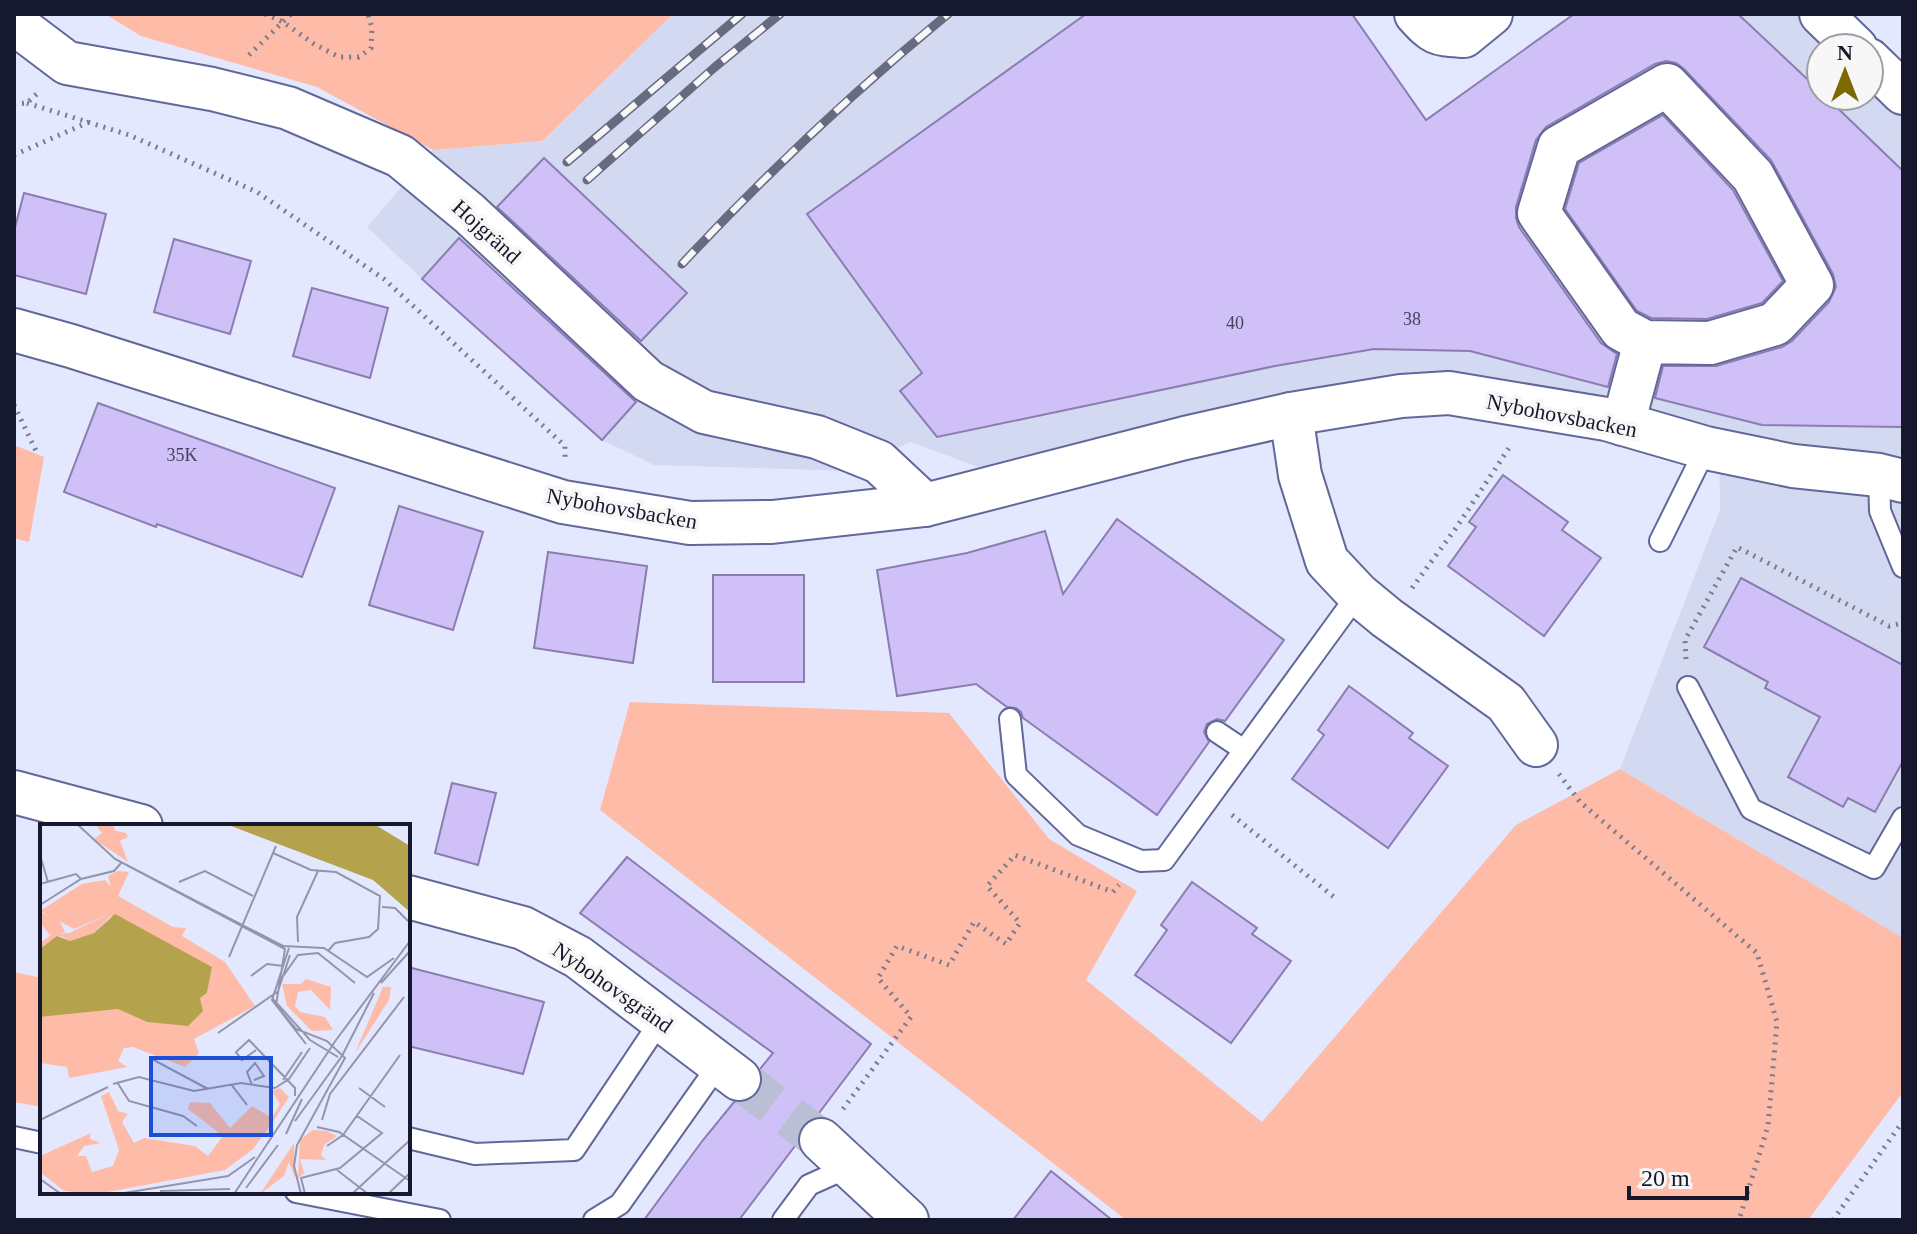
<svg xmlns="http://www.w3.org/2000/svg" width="1917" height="1234" viewBox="0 0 1917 1234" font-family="'Times New Roman',serif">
<rect width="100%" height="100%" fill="#e4e8ff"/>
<polygon fill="#d4d9f2" points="673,14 1352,14 1427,120 1574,14 1829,14 1864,48 1821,48 1821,96 1869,96 1869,53 1903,87 1903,938 1620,769 1720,510 1719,434 1504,385 1001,475 910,442 851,471 654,465 602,440 422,279 367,227 433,150 542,141"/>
<g fill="#febba7">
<polygon points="105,14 673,14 542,141 433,150 317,87 141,36"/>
<polygon points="14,445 44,457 29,542 14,538"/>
<polygon points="630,702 949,713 1049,839 1137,891 1086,980 1262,1122 1516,825 1620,769 1903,938 1903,1092 1808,1220 1126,1220 600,810"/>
<polygon points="14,972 42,978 42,1107 14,1102"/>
</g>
<g fill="#cfc0f8" stroke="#8b7db0" stroke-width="2">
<polygon points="1086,14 1352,14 1426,120 1574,14 1738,14 1821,92 1821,96 1825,96 1903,171 1903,427 1762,425 1655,398 1663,366 1716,366 1782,347 1792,341 1829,302 1836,287 1833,274 1771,160 1684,69 1676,63 1666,61 1655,64 1546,127 1536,140 1516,207 1516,218 1519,227 1601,343 1617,354 1608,387 1470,351 1374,349 1275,366 937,437 900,391 922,373 807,214"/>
<polygon points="1663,115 1733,190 1783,281 1762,303 1707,319 1651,318 1637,311 1565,209 1579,163"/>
<polygon points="544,158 687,293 641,341 497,207"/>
<polygon points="24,193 106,214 86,294 14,275 14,231"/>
<polygon points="459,238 636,402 602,440 422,279"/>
<polygon points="174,239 251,261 230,334 154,312"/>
<polygon points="312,288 388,308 370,378 293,356"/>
<polygon points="98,403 335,488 302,577 157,524 156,527 64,492"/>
<polygon points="1503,475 1568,522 1562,530 1601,558 1544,636 1448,566 1476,527 1469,522"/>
<polygon points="399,506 483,532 453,630 369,605"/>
<polygon points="1117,519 1284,640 1225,721 1217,719 1207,724 1204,732 1209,742 1157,815 1023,718 1021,712 1016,708 1007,707 976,684 897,696 877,570 967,553 1045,531 1063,594"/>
<polygon points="548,552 647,566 633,663 534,648"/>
<rect x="713" y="575" width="91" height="107"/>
<polygon points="1741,578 1903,665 1903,761 1875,812 1848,798 1843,807 1788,777 1820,717 1765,688 1768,682 1704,647"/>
<polygon points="1349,686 1413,733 1409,738 1448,766 1388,848 1292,779 1324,735 1318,730"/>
<polygon points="452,783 496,793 478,865 435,853"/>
<polygon points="627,857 871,1044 816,1117 803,1124 798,1134 798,1142 739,1220 644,1220 703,1140 734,1102 748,1101 758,1094 763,1081 760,1069 773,1053 580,913"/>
<polygon points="1192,882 1257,928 1252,934 1291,961 1231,1043 1135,975 1167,930 1161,925"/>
<polygon points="408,967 544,1002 523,1074 408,1046"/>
<polygon points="1051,1171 1112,1220 1013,1220"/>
</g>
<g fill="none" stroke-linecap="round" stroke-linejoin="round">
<polyline stroke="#bbbfd5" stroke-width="42" stroke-dasharray="42 21" stroke-linecap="butt" points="739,1079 821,1140"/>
<g stroke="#616899" stroke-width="24">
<g id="lane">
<polyline points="1879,475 1880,511 1903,567"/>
<polyline points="1660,541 1706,448"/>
<polyline points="1688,687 1751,809 1874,868 1903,818"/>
<polyline points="1010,719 1016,775 1078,835 1141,861 1164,860 1358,594"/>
<polyline points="1217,732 1244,750"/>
<polyline points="14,1137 42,1143"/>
<polyline points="408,1138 475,1154 574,1150 661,1020"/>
<polyline points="296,1192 440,1220"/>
<polyline points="594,1220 620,1204 719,1064"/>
<polyline points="783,1220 809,1185 849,1167"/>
</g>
</g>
<g stroke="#616899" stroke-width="46">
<g id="street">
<path d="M1416,14c19,21 20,20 48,22l27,-22"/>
<polyline points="1821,14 1856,48"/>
<polyline points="14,23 67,63 212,89 288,108 400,156 470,214 648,381 704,412 817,437 879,462 925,505"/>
<polyline points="1869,60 1903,93"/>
<polyline points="14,330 71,346 563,502 690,523 772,522 925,505 1185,438 1291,414 1401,396 1449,393 1606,419 1706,448 1793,466 1879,475 1903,481"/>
<polyline points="1291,414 1300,475 1327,561 1358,594 1387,618 1506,703 1536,745"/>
<polyline points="1623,424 1645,342 1621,329 1539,213 1559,147 1667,85 1753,176 1812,285 1775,324 1710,343 1645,342"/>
<polyline points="14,792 141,826"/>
<polyline points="408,897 523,928 578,957 739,1079"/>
<polyline points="821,1140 907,1220"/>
</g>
</g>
<g stroke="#797c91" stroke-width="5" stroke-dasharray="2 6" stroke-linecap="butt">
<polyline points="265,14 283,22 314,44 339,57 359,57 371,48 372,28 368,14"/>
<polyline points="249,55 291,14"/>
<polyline points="27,103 129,135 257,192 384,279 565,446 565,462"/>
<polyline points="14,104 27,103 40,91"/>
<polyline points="14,155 89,122"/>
<polyline points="14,405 38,455"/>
<polyline points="1412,588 1456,528 1511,445"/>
<polyline points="1686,659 1685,640 1737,547 1889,626 1903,623"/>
<polyline points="1559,774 1580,802 1757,953 1777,1022 1768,1126 1739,1220"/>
<polyline points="1232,815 1334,897"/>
<polyline points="843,1109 911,1017 878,978 897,946 949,965 974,922 1006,944 1020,923 987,886 1015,855 1113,892 1119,885"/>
<polyline points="1833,1220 1903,1121"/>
</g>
<use href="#lane" stroke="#fff" stroke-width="20"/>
<use href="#street" stroke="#fff" stroke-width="42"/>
<g stroke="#686b80" stroke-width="9">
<g id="rail">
<polyline points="567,162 742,14"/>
<polyline points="587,180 715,67 780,14"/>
<path d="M682,264c83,-89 172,-173 266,-250"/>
</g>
</g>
<use href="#rail" stroke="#f7f7f7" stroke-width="6" stroke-dasharray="18" stroke-linecap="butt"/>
</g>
<g text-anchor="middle" stroke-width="8" stroke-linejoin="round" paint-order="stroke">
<g font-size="18" fill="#444360">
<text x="1412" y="325">38</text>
<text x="1235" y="329">40</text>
<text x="182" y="461">35K</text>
</g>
<g font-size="22" fill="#16192d" stroke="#f7f7f7">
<text transform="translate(487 231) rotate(42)" y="8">Hojgränd</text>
<text transform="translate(1562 415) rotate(11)" y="8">Nybohovsbacken</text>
<text transform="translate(622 508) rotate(10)" y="8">Nybohovsbacken</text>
<text transform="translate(613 987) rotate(35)" y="8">Nybohovsgränd</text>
</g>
</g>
<g transform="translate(40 824)">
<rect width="370" height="370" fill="#e4e8ff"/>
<path d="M55,0h17l4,7 10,2 2,4 -8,4 8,21 -34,-23 8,-6zM78,47l11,1 -11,24 55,31 13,1 -4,8 43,26 30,44 -61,33 5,14 -14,14 -52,-20 -9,1 -6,13 9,6 -58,11 -2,-11 -27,-4v-46l78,-8 29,13 39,2 17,-13 -3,-13 7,-5 5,-26 -101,-51 -17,17 -24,8 -10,-5 -20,13v-6l14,-10h15l40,-19 -35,15 -34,-18 42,-27 23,-4 6,7 -3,-11zM0,88l20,9 5,11 -15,3 -10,-12zM266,155l25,8 -1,23 -19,-20 -13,2 -3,14 5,6 25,5 8,13 -21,1 -25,-25 -5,-22h19zM343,163h8l-2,13 -34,53zM240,264l9,9 -17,26 -19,26 -28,21 -128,24 -33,-3 -24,-19v-16l51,-23 -1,6 11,4 -17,3 -7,10h9l6,16 21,-6 6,-16 -18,-54 8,-4 9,19 10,3 -6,8 12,21 10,-5 51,8 13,10 15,-20 -35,-27 2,-7 20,1 20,25 22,-22 20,12 8,-14 -8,-13zM287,307l10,5 -13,9 -3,10 5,5 -26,-1 4,14 -6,5 2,-38 13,-10zM254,319l1,35 -6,-16 -5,14 -24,18z" fill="#febba7"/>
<path d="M186,0h148l36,22v66l-37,-32zM75,90l97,53 -5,26 -7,5 3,13 -15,15 -41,-4 -29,-13 -78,8v-68l17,-13 13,5 24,-8z" fill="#b4a24d"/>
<path fill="none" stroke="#9295ab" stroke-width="2" d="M37,0l38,35 168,87 41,2 43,29 27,-19M37,0l38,35 170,90 -9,56 20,24 31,12 18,17 -48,87 -3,21 7,28M233,29l38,17 25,2 44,24 -2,33 -9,8 -34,6 -7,8M0,31l8,27M139,58l26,-11 48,25M0,60l36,-10 5,5M0,81l41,-26 33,-8 8,-9M342,83l13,1 15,15M258,118l-1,-25 21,-46M249,124l-17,52 34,44M189,133l47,-111M211,152l16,-12 17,2M239,158l19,-27 20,-2 37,30M341,159l29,-32M237,170l13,-39M233,175l37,41 28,17M178,209l59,-41M216,226l-14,10 -6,-8 13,-12 46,48v8M302,232l32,-63M110,234l58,31M243,256l19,-28M77,258l12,19 54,15 14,10M73,260l26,-7 55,14 47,-8 34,5 14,-9 21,-31M191,260l16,21M212,261l-5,-13 8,-9 9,13 -10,4M319,264l26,19M0,296l68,-33M282,296l8,-26 74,-97M255,297l47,-65M277,303l22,5 71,49M246,310l16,-35M287,322l16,-11 57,-80M297,346l31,24M0,355l21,15M206,364l32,-43M120,367l70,-2M78,370l110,-18 27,-19M194,370l102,-154 74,-99M265,370l-4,-16 39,-10 42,-35 -25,-17M312,370l58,-54M348,370l22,-21"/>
<path fill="#1d4ed8" fill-opacity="0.15" stroke="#1d4ed8" stroke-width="4" d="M111,234h120v77h-120z"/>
<rect width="370" height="370" fill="none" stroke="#16192d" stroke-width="4"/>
</g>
<rect width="1917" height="1234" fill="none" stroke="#16192d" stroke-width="32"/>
<g transform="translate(1845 72)"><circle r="38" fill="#f7f7f7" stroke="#9d9ea6" stroke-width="2"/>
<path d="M0-6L14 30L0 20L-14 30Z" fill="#7c6900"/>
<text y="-12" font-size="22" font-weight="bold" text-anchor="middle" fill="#16192d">N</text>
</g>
<path d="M1629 1186v12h118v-12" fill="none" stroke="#16192d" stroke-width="4"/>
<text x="1641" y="1186" font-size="24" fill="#16192d" stroke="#f7f7f7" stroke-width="6" paint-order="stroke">20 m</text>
</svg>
